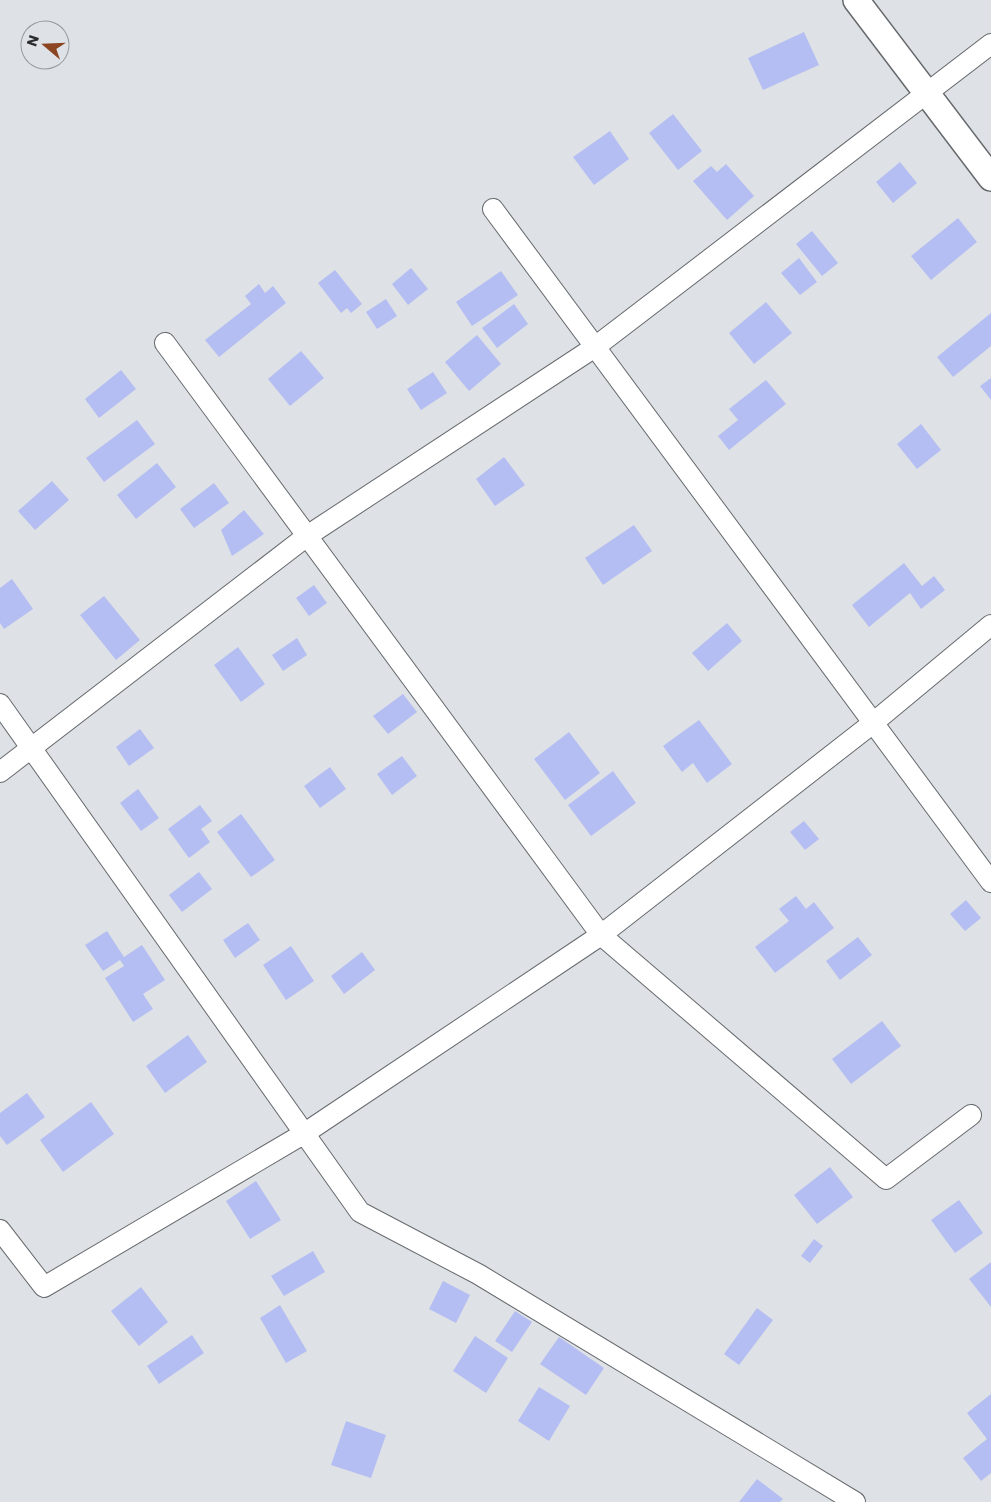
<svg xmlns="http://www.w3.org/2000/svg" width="991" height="1502" viewBox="0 0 991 1502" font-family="Poppins,sans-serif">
<rect width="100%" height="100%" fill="#dee2e6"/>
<g fill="#b5bef2">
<polygon points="804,32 819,65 763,90 748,58"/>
<polygon points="673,114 702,151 678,170 649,133"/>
<polygon points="610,131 629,159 594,185 573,157"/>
<polygon points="900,162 917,183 893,203 876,182"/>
<polygon points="726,164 754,196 727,220 693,181 711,166 717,172"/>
<polygon points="958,218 977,242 931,280 911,256"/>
<polygon points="812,231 838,263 822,276 796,244"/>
<polygon points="799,258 817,282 800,295 781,273"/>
<polygon points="411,268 428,289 408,305 392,284"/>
<polygon points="335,270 362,304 351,313 347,308 341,313 318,283"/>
<polygon points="501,271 518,295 472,326 456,302"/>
<polygon points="259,284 265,293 273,286 286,303 219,357 205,340 251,304 245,296"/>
<polygon points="386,299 397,316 377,329 366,312"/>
<polygon points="766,302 792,333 754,364 729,333"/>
<polygon points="514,304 528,324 497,348 482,328"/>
<polygon points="991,313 991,346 953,377 937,357"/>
<polygon points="477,335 501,364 469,391 445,362"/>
<polygon points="301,351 324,378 290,406 268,379"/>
<polygon points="121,370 136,389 99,418 85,399"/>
<polygon points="433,372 447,393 421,410 407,389"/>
<polygon points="991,378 991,400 980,386"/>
<polygon points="766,380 786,404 729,450 718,436 738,420 729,409"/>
<polygon points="137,420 155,444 104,482 86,458"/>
<polygon points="921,424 941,450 917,469 897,444"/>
<polygon points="504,457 525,485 495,506 476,479"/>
<polygon points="157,463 176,487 136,519 117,495"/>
<polygon points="52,481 69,500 35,530 18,511"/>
<polygon points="214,483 229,503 194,528 180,509"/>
<polygon points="244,510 264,534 232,556 221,530"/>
<polygon points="634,525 652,551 603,585 585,558"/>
<polygon points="904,563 922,586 934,576 945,590 921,609 910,593 869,627 852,605"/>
<polygon points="12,579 33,609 4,629 0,623 0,588"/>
<polygon points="314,585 327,603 309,616 296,598"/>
<polygon points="104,596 140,640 116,660 80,615"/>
<polygon points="727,623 742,641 708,671 692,653"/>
<polygon points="297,638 307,655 283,671 272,655"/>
<polygon points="238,647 265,684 241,702 214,665"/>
<polygon points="403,694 417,712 388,734 373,716"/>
<polygon points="699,720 732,764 707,783 693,763 682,772 663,746"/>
<polygon points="140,729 154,748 129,766 116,747"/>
<polygon points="569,732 600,773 565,800 534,759"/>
<polygon points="402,756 417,776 392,795 377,774"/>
<polygon points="330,767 346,789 320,808 304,786"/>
<polygon points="613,771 636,803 591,836 568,805"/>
<polygon points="138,789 159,818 141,831 120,803"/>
<polygon points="200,805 212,821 201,829 210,842 189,858 168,829"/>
<polygon points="241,814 275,860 251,877 217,832"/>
<polygon points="804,821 819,839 805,850 790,832"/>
<polygon points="199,872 212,889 182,912 169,895"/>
<polygon points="796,896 806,909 814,902 834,928 775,973 755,947 789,921 779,909"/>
<polygon points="966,900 981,918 965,931 950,914"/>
<polygon points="248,923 260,940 235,958 223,940"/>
<polygon points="107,931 124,957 142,945 165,980 143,994 153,1009 133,1022 105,978 124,966 120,960 103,971 85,945"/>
<polygon points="858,937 872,955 840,980 826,961"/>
<polygon points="291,946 314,981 286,1000 263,965"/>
<polygon points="362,952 375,970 344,994 331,976"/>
<polygon points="882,1021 901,1046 851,1084 832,1059"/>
<polygon points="188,1035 207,1062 165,1093 146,1066"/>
<polygon points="27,1093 45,1117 7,1145 0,1136 0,1113"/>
<polygon points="91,1102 114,1134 63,1172 40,1140"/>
<polygon points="830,1167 853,1197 817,1224 794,1195"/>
<polygon points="256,1181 281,1220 250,1239 226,1201"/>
<polygon points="959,1200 983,1233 955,1253 931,1220"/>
<polygon points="814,1239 823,1246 810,1263 801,1256"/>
<polygon points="313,1251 325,1272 284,1296 271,1276"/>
<polygon points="991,1262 991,1307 969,1279"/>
<polygon points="443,1281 470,1295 456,1323 429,1309"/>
<polygon points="141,1287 168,1322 139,1346 111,1311"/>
<polygon points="280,1305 307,1351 286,1363 260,1318"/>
<polygon points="757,1308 773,1320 739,1365 724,1354"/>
<polygon points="515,1311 532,1322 512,1352 495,1341"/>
<polygon points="192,1335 204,1353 159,1384 147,1366"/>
<polygon points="475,1336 508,1358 486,1393 453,1371"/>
<polygon points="559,1337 604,1368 586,1395 540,1364"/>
<polygon points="539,1387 570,1406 549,1441 518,1421"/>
<polygon points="991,1394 991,1473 981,1481 963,1458 987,1439 967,1413"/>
<polygon points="346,1421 386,1435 371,1478 331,1465"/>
<polygon points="757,1479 783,1499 780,1502 739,1502"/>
</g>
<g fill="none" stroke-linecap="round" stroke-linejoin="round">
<g stroke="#666a6d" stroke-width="22">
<g id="minor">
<polyline points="493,209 991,882"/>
<polyline points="165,343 601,935 886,1179 971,1115"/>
<polyline points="0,704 360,1212 478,1274 855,1502"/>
<polyline points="0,772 307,536 595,347 991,44"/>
<polyline points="0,1230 44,1287 305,1133 601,935 873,723 991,625"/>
</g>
</g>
<g stroke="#666a6d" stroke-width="28">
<polyline id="tertiary" points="856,0 991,178"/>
</g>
<use href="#minor" stroke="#fff" stroke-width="20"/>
<use href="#tertiary" stroke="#fff" stroke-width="25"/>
</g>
<g transform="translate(45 45) rotate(289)"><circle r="24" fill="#dee2e6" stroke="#96999c"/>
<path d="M0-4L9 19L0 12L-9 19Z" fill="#8b4520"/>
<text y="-8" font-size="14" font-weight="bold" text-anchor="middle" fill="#2b2c2e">N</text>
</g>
</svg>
